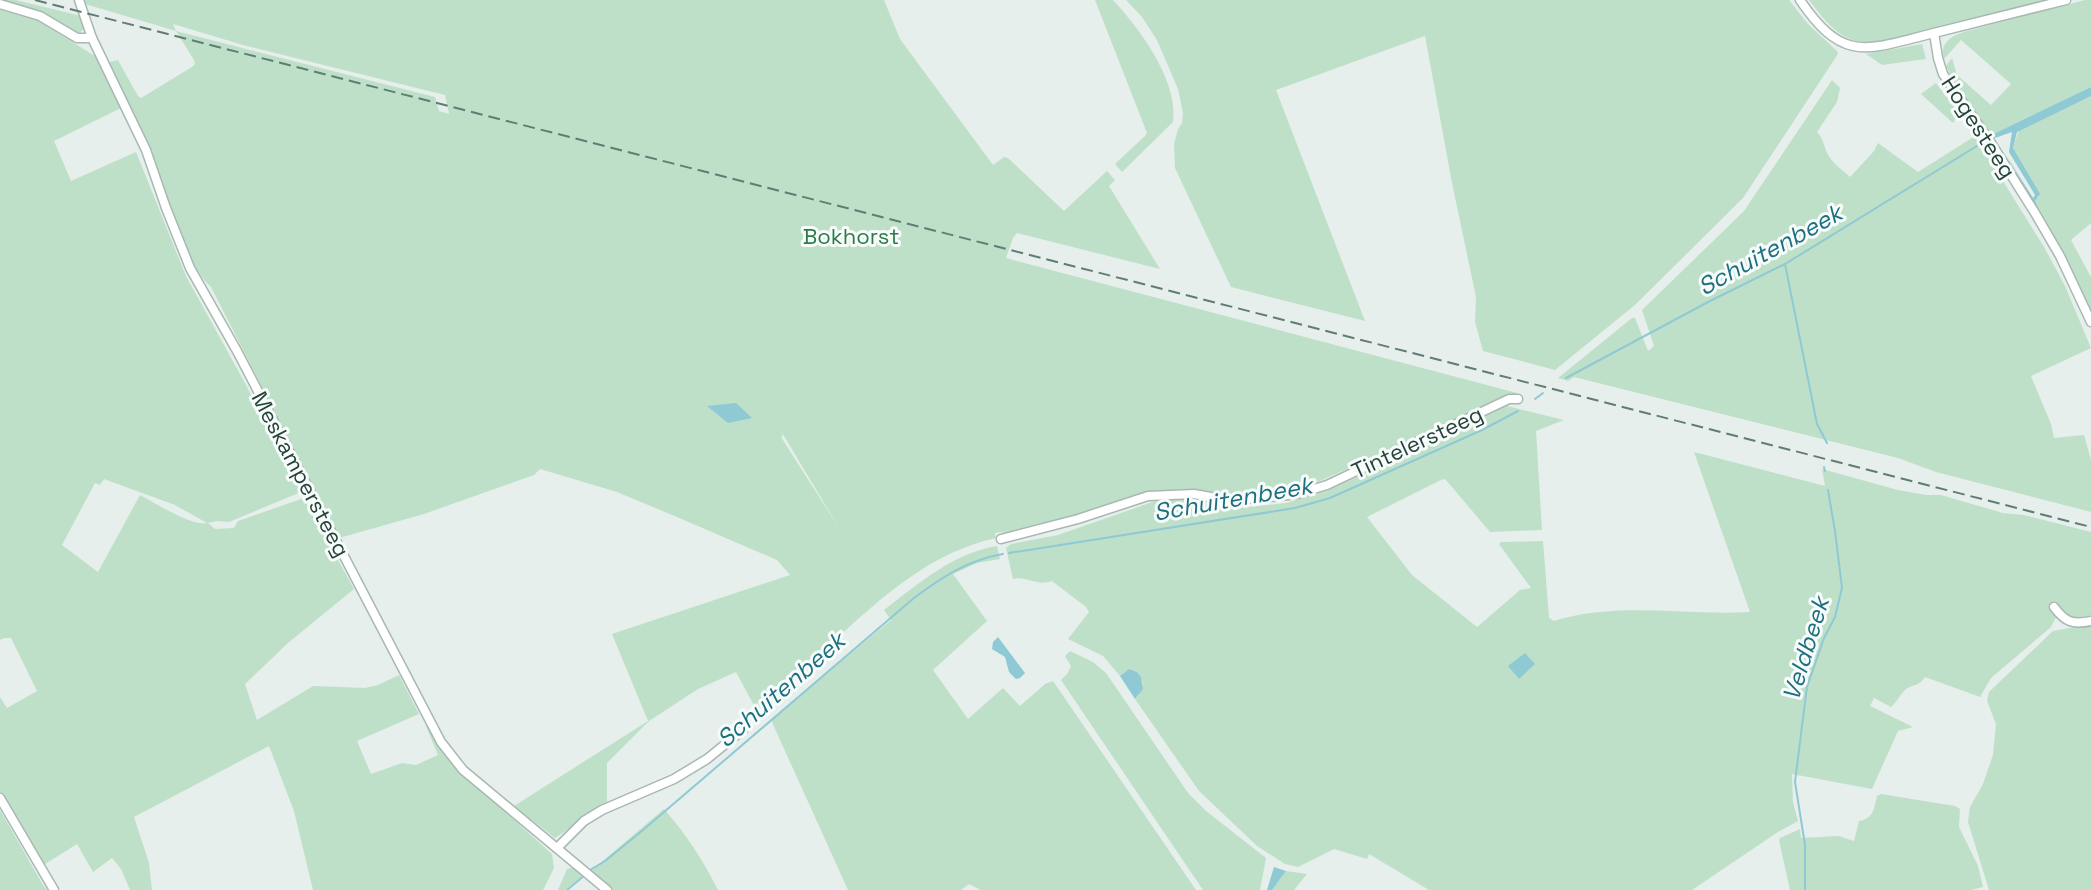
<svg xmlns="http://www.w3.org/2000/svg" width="2091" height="890" viewBox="0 0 2091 890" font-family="'Space Grotesk',sans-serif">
<rect width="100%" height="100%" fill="#e6efeb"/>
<g fill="#bfe0c8" fill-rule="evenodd">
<polygon points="1,0 16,0 81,16 84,29 79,33 74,32 40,11"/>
<path d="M84,0h800l16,39 93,126 11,-8 4,1 56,53 43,-40 8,9 -6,6 51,83 -143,-36 -4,5 -7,20 511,135 -46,22 -163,71 -24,5 -37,-1 -2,4h-26l-36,-5 -28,3 -85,27 -64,17 -3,-4 -8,1 1,5c-65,14 -114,59 -161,102 -26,23 -52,47 -78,71l-21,-39 -38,17 -49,32 -42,42v40l-52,35 -41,-32 134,-85 -36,-87 178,-59 -13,-15 -100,-43 -60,-25 -77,-23 -6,6 -110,39 -85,24 -128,-251c-29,-27 -46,-90 -60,-128 -13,-33 -27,-65 -42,-97l9,-2 1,2 19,34 3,2 51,-31 3,-3 -1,-4 -18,-29 -91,-27zM173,24l70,21 202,50 4,19 -10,-3 -4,-14 -259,-66zM781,431l58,97 -58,-91 2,-1z"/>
<path d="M1095,0h18c26,28 66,81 60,122l-51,50 -7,-8 30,-28 2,-3z"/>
<polygon points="1126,0 1789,0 1808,24 1837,51 1838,54 1743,198 1635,305 1555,370 1483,351 1475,322 1476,297 1452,183 1425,36 1276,90 1365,321 1231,287 1175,168 1174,144 1178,129 1182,123 1183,113 1178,89 1157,40 1142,17"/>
<path d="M1809,0h241l-166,42c-39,5 -53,-13 -75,-42z"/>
<path d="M2085,0h6v87l-102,49 -34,-52 -9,-18 6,-8 5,17 34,30 20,-21 -50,-44 -17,19c-5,-17 9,-24 23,-28z"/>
<path d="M0,10l38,11 57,35 26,52 -67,33 17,40 65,-29 50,124 60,109 54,105 1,2 -72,30 -13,-1 -8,2 7,6 19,-1 4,-7 66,-23 50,91 -66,54 -43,41 12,36 56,-34 52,2 13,-3 21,-10 20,39 -62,27 14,33 31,-11 14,2 22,-10 -13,-31 28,41 99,89 2,14 -11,22h-230l-19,-79 -25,-65 -135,71 15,46 3,27h-22l-9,-21 -9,-11 -19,14 -16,-28 -35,22 -42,-74v-95l7,11 30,-17 -26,-53h-7l-4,2zM104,479l71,26 32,18c-17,3 -51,-20 -67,-28l-42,77 -36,-27 33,-62 5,2z"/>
<polygon points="1922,44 1926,59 1882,65 1866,54"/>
<path d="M1832,80l8,8 -3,14 -20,30c9,10 6,17 14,27 5,7 13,12 19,18l24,-26 4,-8 40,29 57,-36 69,111 21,39 26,62 -60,28 20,48 3,14 30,-3 7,25v52l-155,-40 -38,-14 -324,-81 -6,4 -10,-3 74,-60h3l13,33 6,-5 -12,-36 102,-99z"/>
<polygon points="1936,83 1959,114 1953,123 1921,94"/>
<polygon points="2091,96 2091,223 2071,240 2091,277 2091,311 2034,201 2039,197 2013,148 2019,129"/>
<path d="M1503,405l61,15 -28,11 6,99 -52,2 -44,-52 -3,-1 -76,38 45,58 65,52 43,-37 11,-2 -32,-44 2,-2 42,-1 6,77 5,3c64,-20 131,-5 196,-9l-56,-160 131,34 -3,-17 76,21 28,5h15l62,18 21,2 67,17v87l-9,2 -19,-6 -8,4 -4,8 -60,51 -11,19 -55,-20c-7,11 -13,6 -21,14 -5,5 -7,11 -13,16l-17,-9 -4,8 43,21 -15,4 -26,58 -80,-15 1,28 5,19 -20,11 -86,58h-263l-60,-36 -2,5 -33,-10 -36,18 -13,-3 -28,-18 -58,-55 -64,-92 3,-3 5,-13 -6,-11 -8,-3 -9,7 -17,-20 -35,-17 21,-27 -3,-5 -34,-26c-15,6 -26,-6 -39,-2l-7,-31 5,-4 47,-9 100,-35 22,-2 68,9 38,-4 41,-12 132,-60z"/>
<path d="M997,546l3,13 -23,4 -24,11 34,47 -54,49 35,49 35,-31 17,18 25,-22 8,-3 143,209h-215l-12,-6 -8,6h-113l-77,-170 120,-100 -7,-10c34,-26 69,-57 113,-64z"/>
<polygon points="2091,624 2091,890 1989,890 1968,822 1970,807 1983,784 1993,755 1996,724 1987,701 1989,692 2053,631"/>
<polygon points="1070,651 1093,662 1106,673 1188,793 1206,811 1266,858 1260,890 1203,890 1063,683 1061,680 1068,673 1071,666 1065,656"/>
<path d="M1881,794l74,12 5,3 -1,18 19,39 5,21 -12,3h-181l-11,-50 1,-2 20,-9 1,9 38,-2 15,5 5,-20c14,-2 15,-12 18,-25z"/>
<path d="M664,809c22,25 39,51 54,81h-105l-22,-19z"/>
<polygon points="0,810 43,885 47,890 0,890"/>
<polygon points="574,867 585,874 565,890 558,890 567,869"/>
<polygon points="1286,871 1307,874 1294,890 1272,890"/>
</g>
<g fill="#8ec9d4">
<polygon points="2091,87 2091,96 2017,132 2013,148 2040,194 2035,201 2040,213 2004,152 2033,198 2035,195 2009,152 2012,132 1992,139 1989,136"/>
<polygon points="736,403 752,418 728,423 707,406"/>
<polygon points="998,637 1025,673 1020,678 1016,679 1009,672 1005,657 992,649 993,642"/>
<polygon points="1525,653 1535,664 1519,679 1508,666"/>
<polygon points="1129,669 1137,672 1141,677 1143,689 1135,699 1120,676"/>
<polygon points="1274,867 1286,871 1272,890 1267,890"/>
</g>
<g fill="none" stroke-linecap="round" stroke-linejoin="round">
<g stroke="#8ec9d4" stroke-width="2">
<polyline points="1785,264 1817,424 1827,443"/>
<polyline points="1566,378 1710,301 1785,264 1985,141"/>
<polyline points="1535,399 1543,393"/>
<polyline points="1824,467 1825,471"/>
<polyline points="1009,553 1295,508 1330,498 1482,430 1518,411"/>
<path d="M590,870l15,-9 38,-31 271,-232c28,-21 54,-38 89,-44"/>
<polyline points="567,890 585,875"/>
<polyline points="1805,890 1805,845 1795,782 1802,726 1807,687 1824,638 1835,617 1842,588 1835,531 1828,490"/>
</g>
<g stroke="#a8b8b2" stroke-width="11">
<g id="minor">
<polyline points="79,0 92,38 146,150 166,208 190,268 237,351 441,742 463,770 607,890"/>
<path d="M1800,0c44,65 68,49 134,33l4,25 5,16 48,69 44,70 25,43 31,66"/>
<polyline points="0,4 40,16 77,38 92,38"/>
<polyline points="1934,33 2066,0"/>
<polyline points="1001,539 1078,519 1148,496 1194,494 1222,499 1260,498 1297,494 1327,485 1509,399 1518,399"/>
<path d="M2054,607c11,15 19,18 37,14"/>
<polyline points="0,798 54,890"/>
<polyline points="557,848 584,821 602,810 674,779 707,759 744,729"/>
</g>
</g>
<use href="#minor" stroke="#fff" stroke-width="8"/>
<polyline stroke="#5f7d75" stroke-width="2" stroke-dasharray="12 6" stroke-linecap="butt" points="35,0 2091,527"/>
</g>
<g text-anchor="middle" stroke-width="6" stroke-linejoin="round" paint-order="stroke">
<g font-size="22" fill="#24423a" stroke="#f7fbf9">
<text transform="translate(1979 127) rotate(57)" y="8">Hogesteeg</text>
<text transform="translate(1417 442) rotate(-25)" y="8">Tintelersteeg</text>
<text transform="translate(301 474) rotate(62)" y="8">Meskampersteeg</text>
</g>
<g font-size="22" fill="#2d7a4b" stroke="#f7fbf9">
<text x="851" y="244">Bokhorst</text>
</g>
<g font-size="24" font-style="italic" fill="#1c6f80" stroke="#f7fbf9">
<text transform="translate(1770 250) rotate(-29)" y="8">Schuitenbeek</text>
<text transform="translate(1233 499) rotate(-10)" y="8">Schuitenbeek</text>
<text transform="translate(1806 649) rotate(-73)" y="8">Veldbeek</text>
<text transform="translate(781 690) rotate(-41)" y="8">Schuitenbeek</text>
</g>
</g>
</svg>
